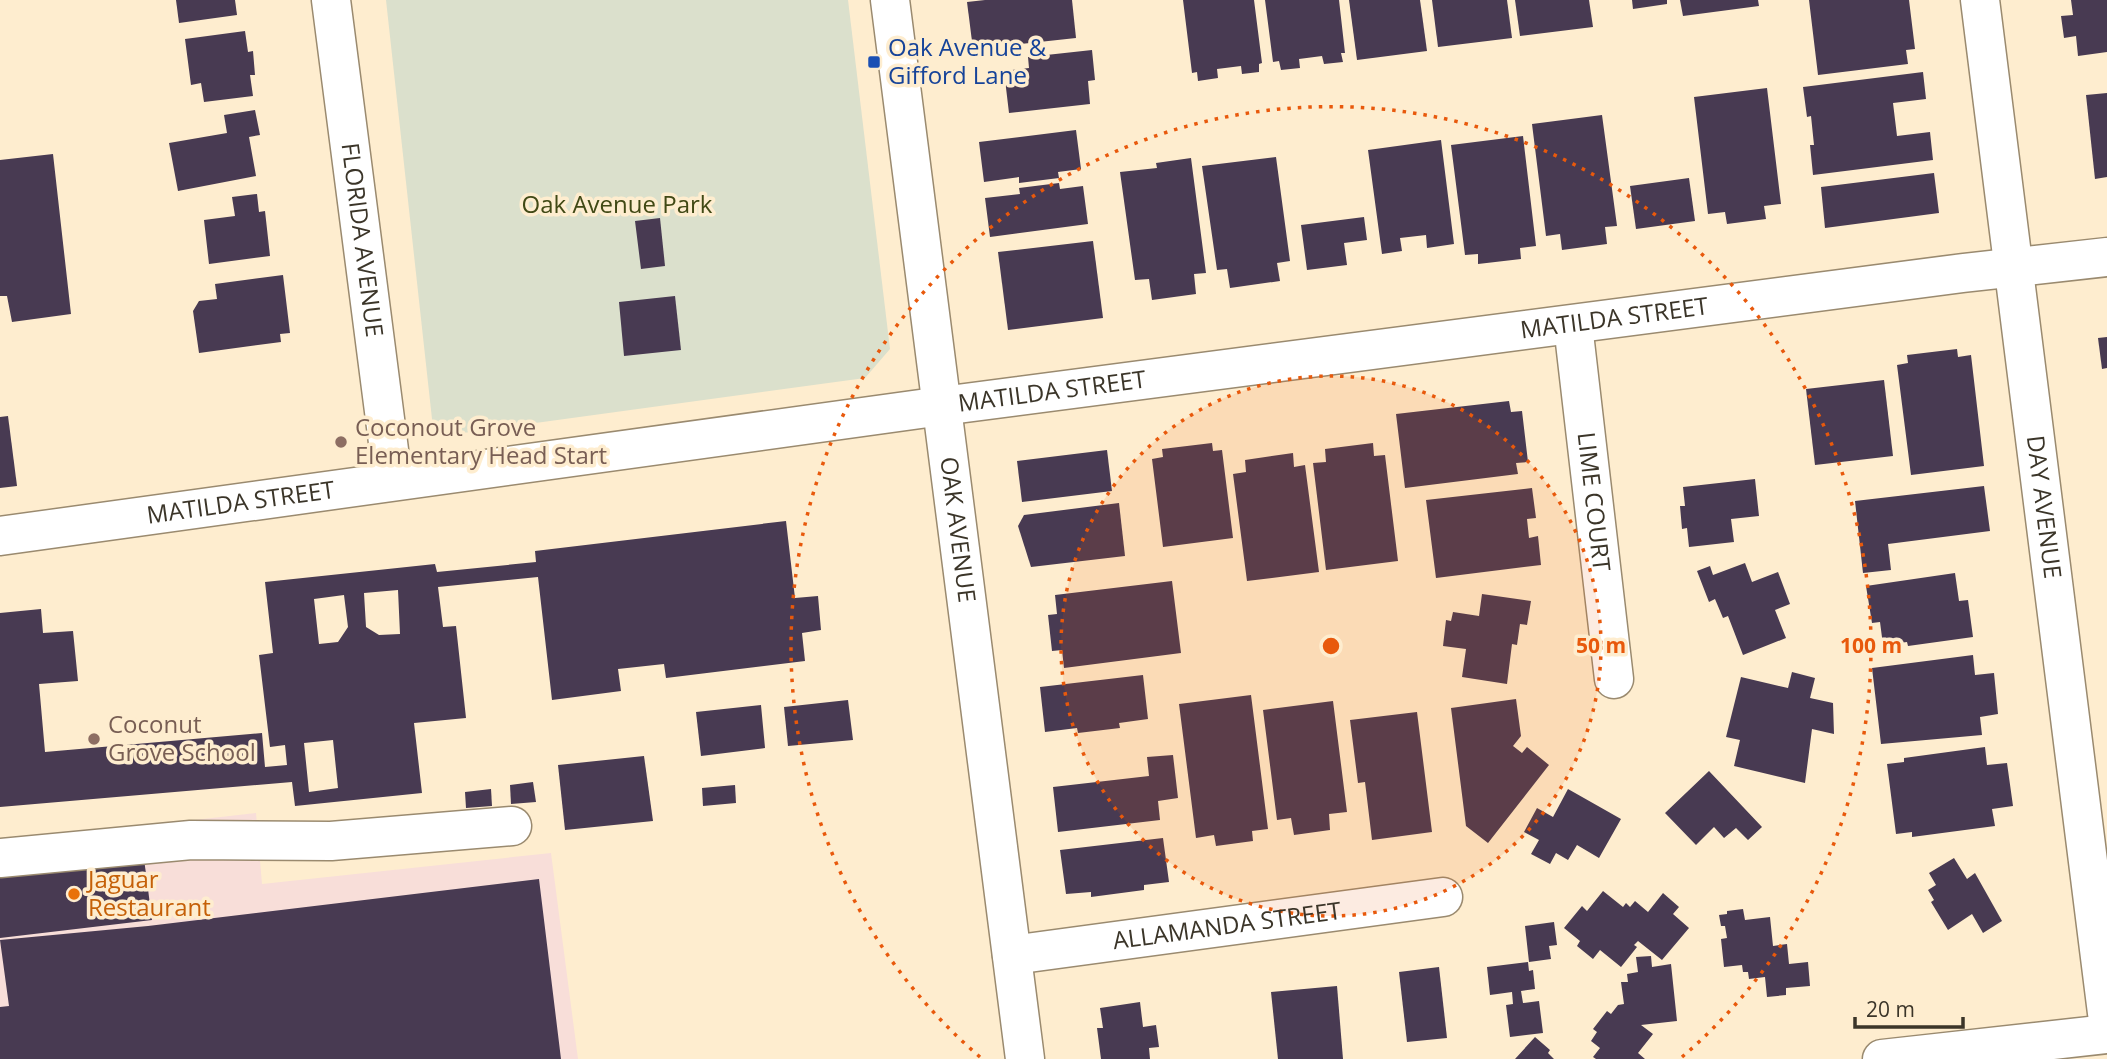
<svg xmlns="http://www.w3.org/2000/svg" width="2107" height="1059" viewBox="0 0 2107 1059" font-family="'Open Sans',sans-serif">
<rect width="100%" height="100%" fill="#feedcf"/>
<polygon fill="#f8ded9" points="256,813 262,884 551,853 578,1059 0,1059 0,842"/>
<polygon fill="#dbe0cc" points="386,0 848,0 890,349 865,378 434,437"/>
<g fill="#483a52" fill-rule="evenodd">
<polygon points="176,0 235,0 237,15 179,23"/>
<polygon points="985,0 1072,0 1076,38 973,49 967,2"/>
<polygon points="1183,0 1254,0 1262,63 1259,64 1259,72 1242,74 1241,66 1217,69 1218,78 1198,81 1197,72 1192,73"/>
<polygon points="1265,0 1339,0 1345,53 1341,53 1343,62 1324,64 1322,56 1299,59 1300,68 1281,70 1279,61 1273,62"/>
<polygon points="1349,0 1420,0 1427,51 1357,60"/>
<polygon points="1432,0 1507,0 1512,38 1438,47"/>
<polygon points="1515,0 1589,0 1593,27 1520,36"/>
<polygon points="1632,0 1667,0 1667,4 1633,9"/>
<polygon points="1680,0 1758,0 1759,6 1683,16"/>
<polygon points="1809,0 1909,0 1915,49 1906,50 1908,64 1818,75"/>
<polygon points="2071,0 2107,0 2107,52 2078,56 2076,36 2064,38 2061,16 2073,15"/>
<polygon points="245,31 248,52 253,51 255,75 250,75 253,96 204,102 201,83 191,85 185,39"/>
<polygon points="1092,50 1095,80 1088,81 1090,104 1009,113 1004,71 1029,68 1028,57"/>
<polygon points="1923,72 1926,99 1893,103 1897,136 1930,132 1933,160 1813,175 1810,145 1814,145 1811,116 1807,117 1803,87"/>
<polygon points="1767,88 1781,204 1764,206 1766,219 1727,224 1725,212 1708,214 1694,97"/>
<polygon points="2107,93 2107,177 2095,179 2086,95"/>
<polygon points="255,110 260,135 249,137 256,176 178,191 169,143 227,133 224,115"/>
<polygon points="1602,115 1617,226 1605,227 1607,244 1562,250 1560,234 1546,236 1532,124"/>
<polygon points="1076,130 1081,169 1058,172 1059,178 1019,183 1019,177 984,182 979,142"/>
<polygon points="1523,136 1536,246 1520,248 1521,259 1478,264 1478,254 1465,255 1451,145"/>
<polygon points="1441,140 1454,244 1427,248 1426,235 1400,238 1402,251 1382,254 1368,150"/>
<polygon points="53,154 71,314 12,322 7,296 0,296 0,160"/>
<polygon points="1276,157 1290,261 1277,263 1280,281 1230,288 1227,269 1217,270 1202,166"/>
<polygon points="1191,158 1206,273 1194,274 1196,294 1152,300 1149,279 1135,280 1120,172 1157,168 1156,163"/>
<polygon points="1934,173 1939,213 1825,228 1821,187"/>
<polygon points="1689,178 1695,221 1636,229 1630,186"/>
<polygon points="1059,183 1060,189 1083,186 1088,224 990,237 985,198 1020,194 1019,188"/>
<polygon points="257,194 259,212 265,211 270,256 209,264 204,220 235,216 232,197"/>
<polygon points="1364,217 1367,240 1344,243 1347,265 1307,270 1301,225"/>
<polygon points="660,218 665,266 641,269 635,221"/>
<polygon points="1093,241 1103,318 1008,330 998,252"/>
<polygon points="283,275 290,333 280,334 281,342 199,353 193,311 199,301 217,299 215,284"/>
<polygon points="675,296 681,350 624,356 619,302"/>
<polygon points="2107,337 2107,368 2102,369 2098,338"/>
<polygon points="1957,349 1958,357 1971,355 1984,466 1911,475 1897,365 1908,363 1907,355"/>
<polygon points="1884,380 1893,456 1815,465 1806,389"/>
<polygon points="1509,401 1511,412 1522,411 1528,462 1516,463 1518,474 1405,488 1396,414"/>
<polygon points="8,416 17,486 0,488 0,417"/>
<polygon points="1212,443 1213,451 1222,450 1233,538 1163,547 1152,459 1163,457 1162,449"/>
<polygon points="1373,443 1374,456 1385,455 1398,561 1326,570 1313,463 1326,462 1325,449"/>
<polygon points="1107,450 1112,491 1022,502 1017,461"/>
<polygon points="1293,453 1294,467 1305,465 1319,572 1247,581 1233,474 1246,472 1245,460"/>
<polygon points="1755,479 1759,516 1731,519 1734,542 1689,547 1687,528 1682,529 1680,506 1685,506 1683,487"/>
<polygon points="1984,486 1990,531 1888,544 1891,570 1863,573 1855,501"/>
<polygon points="1532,488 1536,518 1527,519 1529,538 1538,536 1541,565 1436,578 1426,500"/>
<polygon points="1119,503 1125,556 1031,567 1018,526 1024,515"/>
<path d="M786,521l9,77 23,-2 3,34 -19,3 3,28 -139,17 -2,-14 -46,5 3,22 -69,9 -14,-123 -100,10 5,40 13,-1 10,92 -52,5 8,70 -127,13 -3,-24 -292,25v-194l41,-4 2,24 30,-2 5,50 -39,3 6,68 217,-19 3,34 22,-2 -2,-20 -15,2 -11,-92 14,-2 -8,-71 170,-18 2,8 99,-10 -1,-11zM398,590l2,44 -21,1 -13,-8 -2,-34zM344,595l4,32 -10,15 -19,2 -5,-45zM333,740l5,48 -29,4 -5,-49z"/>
<polygon points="1745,563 1752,582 1778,572 1790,604 1775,610 1786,638 1743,655 1728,616 1723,618 1715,599 1709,602 1697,571 1710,566 1713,575"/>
<polygon points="1955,573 1959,601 1968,600 1973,637 1908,646 1907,642 1883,645 1880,622 1872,623 1866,586"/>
<polygon points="1172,581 1181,653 1064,668 1062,650 1052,651 1048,615 1057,614 1055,595"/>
<polygon points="1482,594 1531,601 1527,625 1520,624 1517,645 1512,644 1507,684 1462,677 1466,649 1443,646 1446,620 1451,621 1453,612 1479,616"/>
<polygon points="1973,655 1975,675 1994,673 1998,714 1980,717 1982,735 1881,744 1872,668"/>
<polygon points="1792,672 1815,678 1810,698 1833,703 1834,734 1812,729 1805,783 1734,766 1740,740 1726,737 1741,677 1788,688"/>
<polygon points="1143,675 1148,719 1119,723 1120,728 1078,733 1077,728 1045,732 1040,687"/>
<polygon points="1251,695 1268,829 1252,831 1253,841 1216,846 1214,835 1196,838 1179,704"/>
<polygon points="1516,699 1521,736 1513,746 1522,753 1527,747 1549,765 1488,843 1466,826 1451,708"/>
<polygon points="848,700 853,740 788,746 784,707"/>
<polygon points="1333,701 1347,812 1329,814 1330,830 1294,835 1291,818 1277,820 1263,710"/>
<polygon points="761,705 765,748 701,756 696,712"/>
<polygon points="1417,712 1432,832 1372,840 1365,782 1358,783 1350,720"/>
<polygon points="1985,747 1987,765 2007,763 2013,806 1992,809 1995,826 1912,837 1912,832 1896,834 1887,764 1904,762 1904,758"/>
<polygon points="1173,755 1178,798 1158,801 1160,820 1058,832 1053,787 1149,776 1147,757"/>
<polygon points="644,756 653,821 565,830 558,765"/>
<polygon points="1709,771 1762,827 1748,840 1736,828 1724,838 1714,827 1696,845 1665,813"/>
<polygon points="533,782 536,802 511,804 510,785"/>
<polygon points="735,785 736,803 703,806 702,788"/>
<polygon points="491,789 492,806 466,808 465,792"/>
<polygon points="1568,789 1621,819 1599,858 1577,845 1568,860 1556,853 1550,864 1531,854 1539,840 1524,832 1537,808 1553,817"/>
<polygon points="1163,838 1169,882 1144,885 1144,890 1091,897 1091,892 1066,894 1060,850"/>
<polygon points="143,851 152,920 0,938 0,869"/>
<polygon points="1954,858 1967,879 1975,873 2002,921 1983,933 1972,914 1948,930 1931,902 1934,900 1928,890 1936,885 1929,873"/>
<polygon points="539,879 561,1059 0,1059 0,1007 9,1006 0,940 148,926"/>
<polygon points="1603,891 1623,907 1626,903 1630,907 1635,901 1648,912 1663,893 1679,907 1673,914 1689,928 1662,960 1638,941 1634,945 1637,947 1621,967 1600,950 1593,959 1577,946 1580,941 1564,928 1582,906 1587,911"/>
<polygon points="1743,909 1745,920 1770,917 1773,946 1787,944 1789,964 1808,962 1810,986 1786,988 1786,995 1767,997 1765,977 1749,979 1748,972 1743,972 1742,965 1724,967 1721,939 1727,938 1725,926 1721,926 1719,915 1727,914 1727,911"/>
<polygon points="1554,922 1557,945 1549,946 1551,959 1529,962 1525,926"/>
<polygon points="1651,956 1652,967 1671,964 1677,1021 1641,1025 1653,1034 1638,1053 1645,1059 1596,1059 1593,1057 1600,1048 1591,1041 1597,1032 1593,1029 1607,1011 1611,1014 1618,1005 1624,1004 1621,982 1628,982 1627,974 1638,972 1636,957"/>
<polygon points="1528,962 1529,971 1533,970 1535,989 1521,991 1523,1003 1539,1001 1543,1033 1510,1037 1506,1005 1513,1004 1512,992 1490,995 1487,967"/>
<polygon points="1439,967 1447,1038 1407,1042 1399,972"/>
<polygon points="1337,986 1343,1059 1278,1059 1271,992"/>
<polygon points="1140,1002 1143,1027 1156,1025 1159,1047 1149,1048 1150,1059 1101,1059 1097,1028 1103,1028 1100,1008"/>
<polygon points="1535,1037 1550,1050 1548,1053 1554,1059 1515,1059"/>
</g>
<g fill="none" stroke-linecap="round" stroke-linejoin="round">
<g stroke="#9a8a6f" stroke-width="41">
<g id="minor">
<path id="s1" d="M331,0l62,481"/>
<path id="s2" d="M890,0l135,1059"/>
<path id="s3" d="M1980,0l127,1013"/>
<path id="s4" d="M1573,325l41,354"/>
<path id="s5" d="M0,536l942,-130 1021,-133 144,-16"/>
<polyline points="0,858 191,840 331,841 512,826"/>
<path id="s6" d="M1012,955l431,-58"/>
<polyline points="1882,1059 2107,1034"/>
</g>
</g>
<use href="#minor" stroke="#fff" stroke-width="38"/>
</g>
<circle cx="1331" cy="646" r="270" fill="#e8590c" fill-opacity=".12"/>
<g fill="none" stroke="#e8590c" stroke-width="3.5" stroke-dasharray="3.5 7">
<circle cx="1331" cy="646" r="270"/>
<path d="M980 1057A540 540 0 1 1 1682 1057"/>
</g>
<rect fill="#1a4fb4" stroke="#feedcf" stroke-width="2.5" x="867" y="55" width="14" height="14" rx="3.5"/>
<g fill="#8d6e63" stroke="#feedcf" stroke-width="2.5">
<circle cx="341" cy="442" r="7"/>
<circle cx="94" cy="739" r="7"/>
</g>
<circle fill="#e8710a" stroke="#feedcf" stroke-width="2.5" cx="74" cy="894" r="7"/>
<g text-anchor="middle" stroke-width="7" stroke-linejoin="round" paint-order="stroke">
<g font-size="24" fill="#164399" stroke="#feedcf" text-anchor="start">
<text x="888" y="56">Oak Avenue &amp;<tspan x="888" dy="28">Gifford Lane</tspan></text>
</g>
<g font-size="24" fill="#414915" stroke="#feedcf">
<text x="617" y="213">Oak Avenue Park</text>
</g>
<g font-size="24" fill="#3b3529" stroke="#feedcf">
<text dy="8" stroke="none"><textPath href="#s1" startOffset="242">FLORIDA AVENUE</textPath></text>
<text dy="8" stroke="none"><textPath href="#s5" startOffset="1629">MATILDA STREET</textPath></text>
<text dy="8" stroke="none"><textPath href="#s5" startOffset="1062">MATILDA STREET</textPath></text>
<text dy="8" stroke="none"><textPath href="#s5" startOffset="243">MATILDA STREET</textPath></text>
<text dy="8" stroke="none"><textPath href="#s4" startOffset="178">LIME COURT</textPath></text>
<text dy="8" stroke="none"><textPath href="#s3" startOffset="511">DAY AVENUE</textPath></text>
<text dy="8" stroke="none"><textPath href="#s2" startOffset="534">OAK AVENUE</textPath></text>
<text dy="8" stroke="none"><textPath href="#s6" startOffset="217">ALLAMANDA STREET</textPath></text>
</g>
<g font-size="24" fill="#785e54" stroke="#feedcf" text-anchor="start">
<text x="355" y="436">Coconout Grove<tspan x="355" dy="28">Elementary Head Start</tspan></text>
<text x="108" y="733">Coconut<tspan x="108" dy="28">Grove School</tspan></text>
</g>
<g font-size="24" fill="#c56008" stroke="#feedcf" text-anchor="start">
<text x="88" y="888">Jaguar<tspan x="88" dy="28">Restaurant</tspan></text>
</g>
</g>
<circle cx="1331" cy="646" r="10" fill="#e8590c" stroke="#feedcf" stroke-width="3.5"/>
<g font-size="21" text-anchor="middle" font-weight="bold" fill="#e8590c" stroke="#feedcf" stroke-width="7" stroke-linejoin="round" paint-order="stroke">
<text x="1601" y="653">50 m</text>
<text x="1871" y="653">100 m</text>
</g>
<path d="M1855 1017v10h108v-10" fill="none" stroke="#3b3529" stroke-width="3.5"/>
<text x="1866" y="1017" font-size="21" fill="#3b3529" stroke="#feedcf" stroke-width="5" paint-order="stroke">20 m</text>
</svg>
